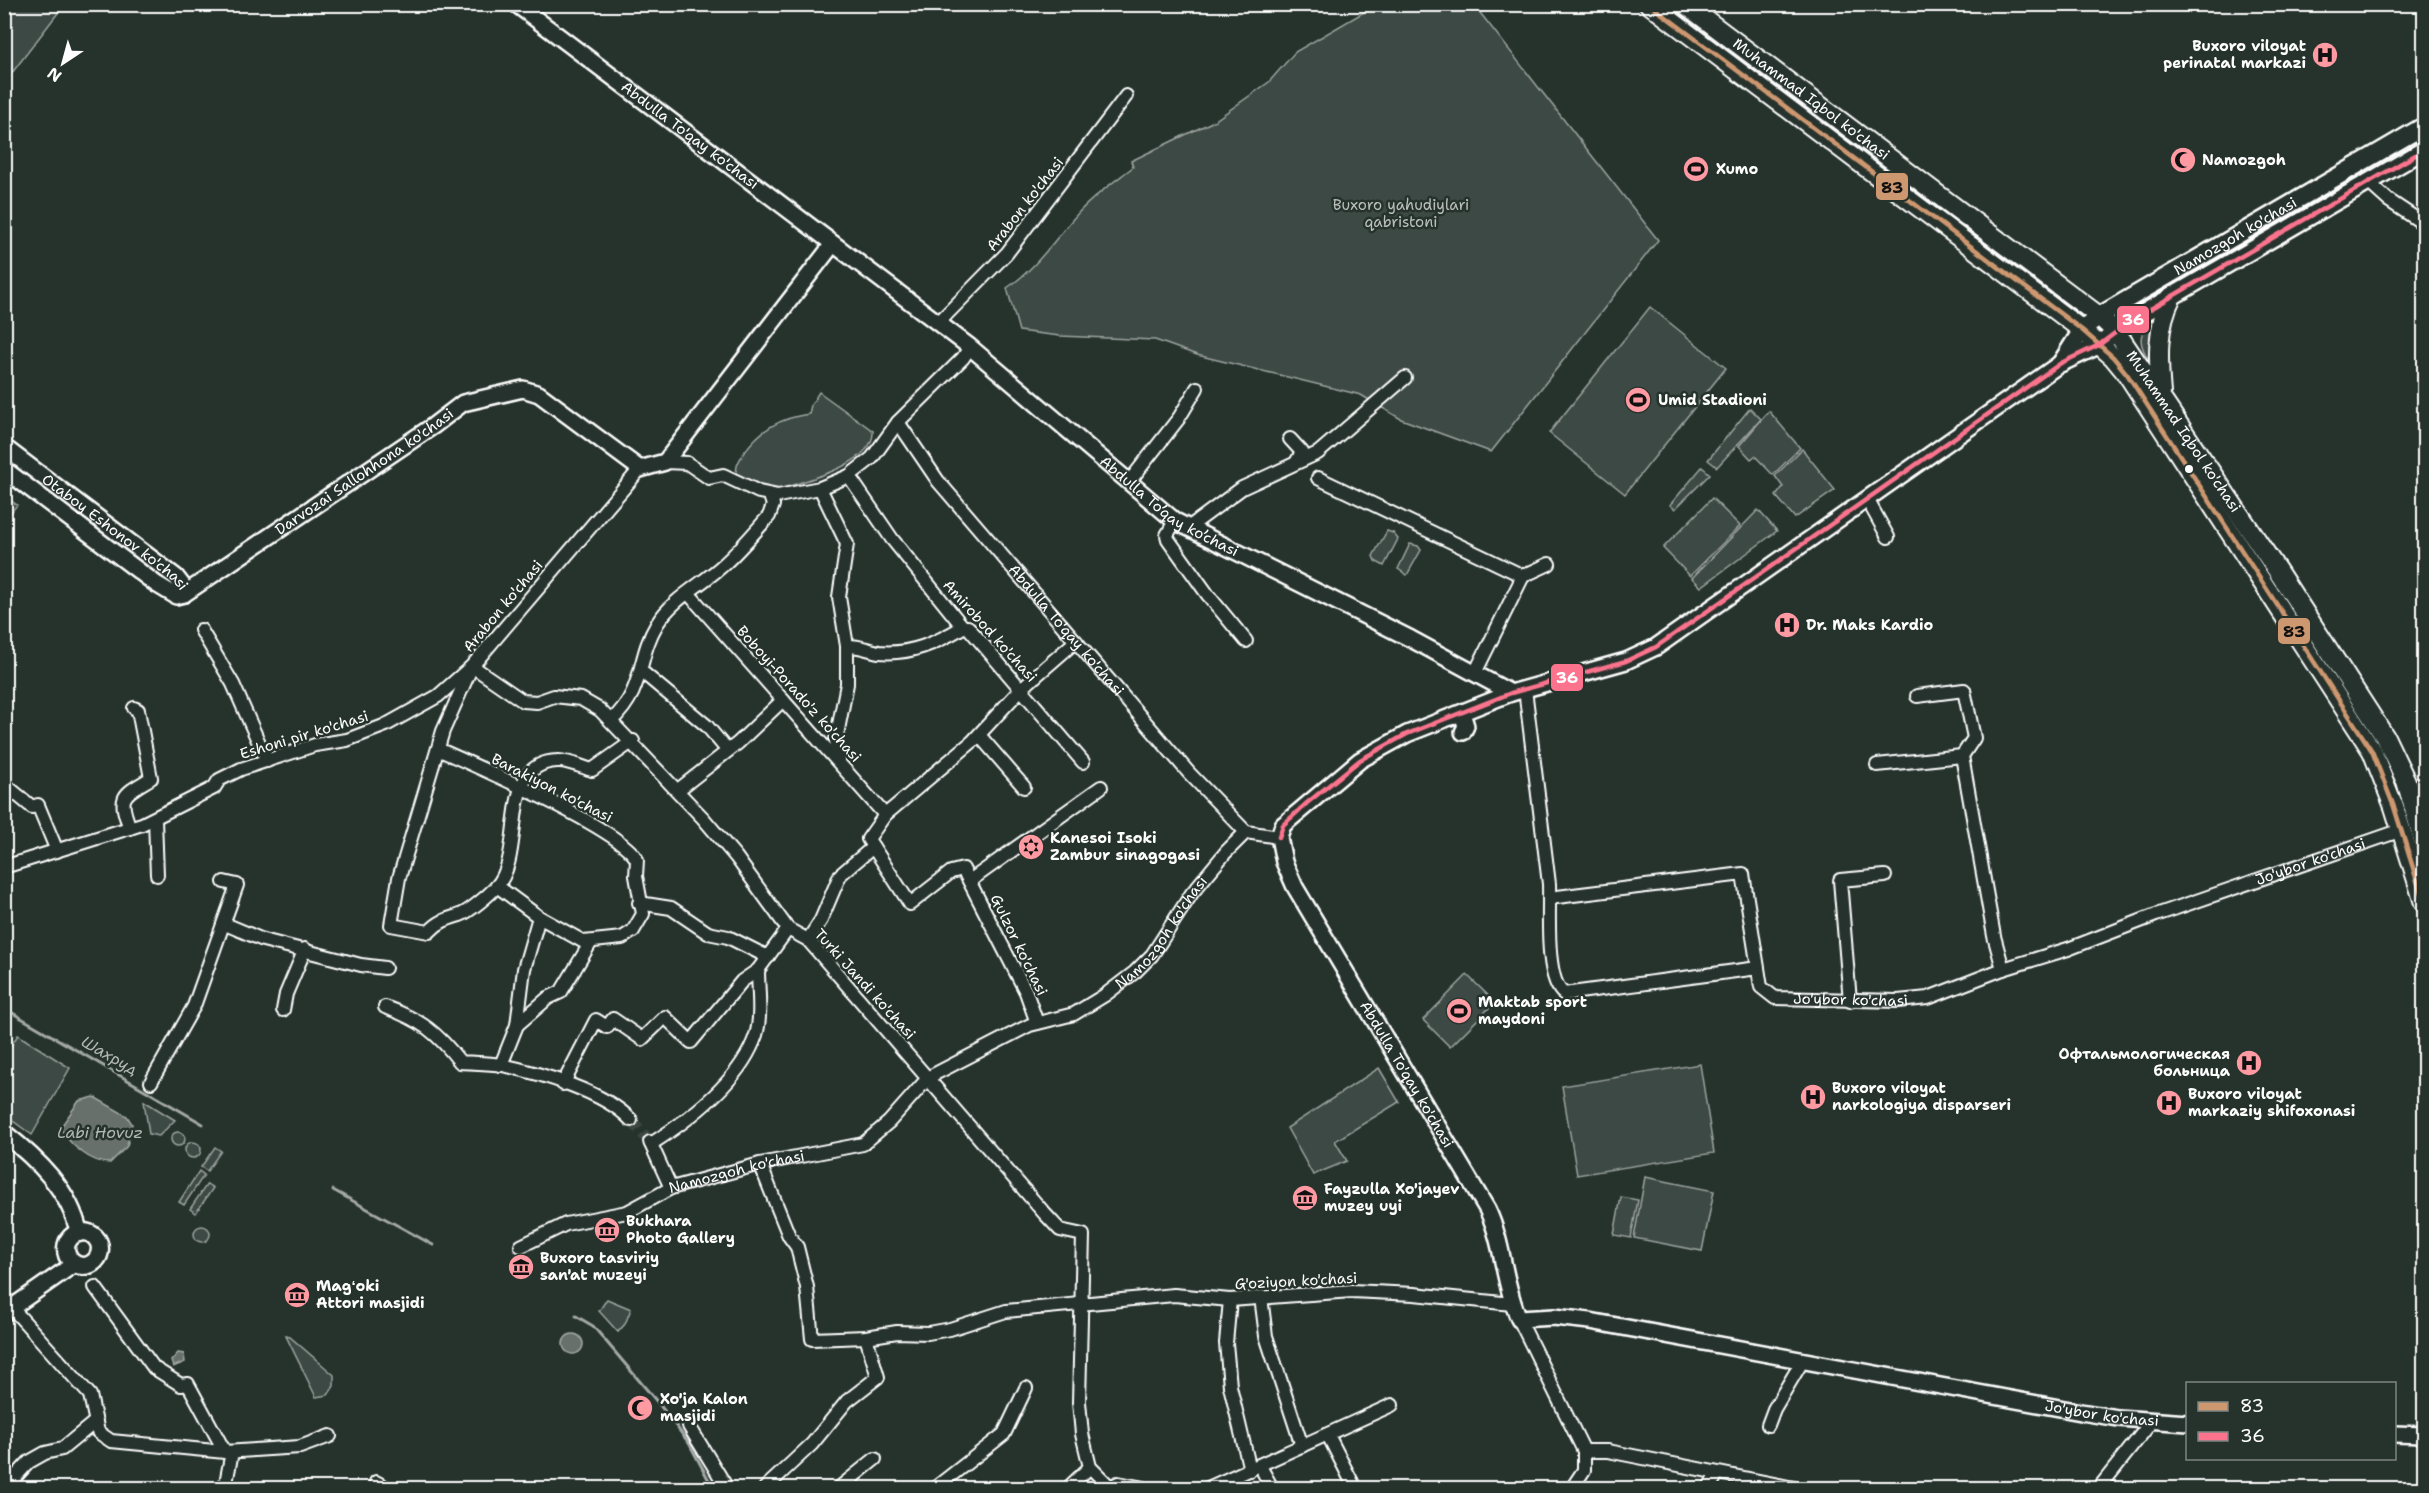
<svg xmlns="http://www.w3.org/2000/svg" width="2429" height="1493" viewBox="0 0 2429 1493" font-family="'Shantell Sans',sans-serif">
<rect width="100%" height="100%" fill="#26332d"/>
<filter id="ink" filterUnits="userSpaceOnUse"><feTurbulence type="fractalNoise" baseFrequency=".0167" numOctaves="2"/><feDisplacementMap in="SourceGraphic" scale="12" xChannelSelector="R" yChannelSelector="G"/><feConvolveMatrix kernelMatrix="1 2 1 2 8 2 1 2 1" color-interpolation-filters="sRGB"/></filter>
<g filter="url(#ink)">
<g fill="#3e4944" stroke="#9ea4a2" stroke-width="1.5">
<polygon points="5,4 64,5 5,82 4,5"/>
<path d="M1376,5h98l184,235 -167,212 -90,-33 -40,-24 -164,-40 -42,-15 -95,-4 -41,-5 -12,-43c31,-21 48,-50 73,-77 16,-17 35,-30 53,-44l-2,-6 83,-40 55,-39 26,-30z"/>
<polygon points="1650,307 1726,368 1625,494 1549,433"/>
<path d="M2156,316l-2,53c-14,-24 -21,-32 2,-53z"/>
<path d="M819,392l54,39c2,35 -74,51 -100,60h-4l-32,-16c-2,-9 2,-14 6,-21 17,-25 37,-36 66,-40l2,-9z"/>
<polygon points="1750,408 1761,419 1717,467 1708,460"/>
<polygon points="1769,411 1800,448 1773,475 1755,456 1751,459 1739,446"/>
<polygon points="1802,449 1835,490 1795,518 1776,496 1783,487 1775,476"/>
<polygon points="1702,467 1710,474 1675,509 1670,505"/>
<polygon points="4,496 17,505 5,520 4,520"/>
<polygon points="1712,498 1740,526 1690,576 1663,548"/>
<polygon points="1758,510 1777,531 1701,587 1692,578"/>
<polygon points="1387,531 1393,533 1398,539 1384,566 1375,561 1373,556"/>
<polygon points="1410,544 1418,546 1421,550 1407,575 1398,569"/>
<polygon points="1467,975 1495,1002 1450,1047 1423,1020"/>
<polygon points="18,1035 70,1068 32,1135 5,1115 5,1054"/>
<polygon points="1700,1064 1714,1153 1577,1175 1562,1086"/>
<polygon points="1379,1068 1399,1102 1335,1141 1347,1161 1313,1175 1287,1128"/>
<polygon points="144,1101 175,1120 159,1136 149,1134"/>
<circle cx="178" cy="1139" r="7"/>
<circle cx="193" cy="1150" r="8"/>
<polygon points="215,1147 221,1151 207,1171 201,1167"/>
<polygon points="199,1171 204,1175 184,1205 179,1202"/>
<polygon points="1645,1177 1714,1191 1702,1251 1634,1238"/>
<polygon points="207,1184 213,1188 196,1213 190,1209"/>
<polygon points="1621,1197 1638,1200 1631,1238 1614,1235"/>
<circle cx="202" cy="1234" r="8"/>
<polygon points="607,1299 631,1309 625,1324 618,1332 599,1311"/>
<polygon points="286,1336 290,1337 334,1375 334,1386 328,1395 316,1397"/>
</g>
<g fill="#67706c" stroke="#a4a9a7" stroke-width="1.5">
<path d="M94,1097l33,19 5,8 -5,22 -17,17c-20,0 -41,-19 -50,-35l19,-27z"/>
<circle cx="573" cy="1344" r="10"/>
<polygon points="178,1353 184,1354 185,1362 173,1367 171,1361"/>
</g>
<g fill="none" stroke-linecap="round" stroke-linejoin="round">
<g stroke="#a4a9a7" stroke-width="3">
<polyline points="4,1008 203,1124"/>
<polyline points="333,1190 433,1245"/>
<polyline points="576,1316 593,1326 659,1404 689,1443 713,1488"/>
</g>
<polyline stroke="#3c4742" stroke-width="12" stroke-dasharray="12 6" stroke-linecap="butt" points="631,1120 650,1142"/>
<g stroke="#fff" stroke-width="16">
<g id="minor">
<polyline points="2368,182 2388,200 2424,224"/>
<polyline points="938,323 1007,253 1126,96"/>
<path id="s1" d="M898,422l40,59 251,292 57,59"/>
<polyline points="1290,439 1302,452 1297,461"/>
<polyline points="665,462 687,463 709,478 723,475 759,492 778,496 820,488 849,476 872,458 898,422 963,358 970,347"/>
<polyline points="849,476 892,539 963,627 968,627 1083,762"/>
<polyline points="1318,478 1523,576 1549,564"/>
<polyline points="1129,482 1179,418 1197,388"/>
<polyline points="820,488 847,544 839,597 847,646 847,684 836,740 839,760"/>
<polyline points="1867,499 1888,537"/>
<polyline points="1175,521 1167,535 1168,539 1208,595 1246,641"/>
<polyline points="1188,528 1242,488 1318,453 1405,378"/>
<polyline points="689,594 885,815"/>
<polyline points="201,630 233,684 267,761"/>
<path d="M847,646c11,-1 20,4 32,6 32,3 57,-9 84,-25"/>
<polyline points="641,671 707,726 727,750"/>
<polyline points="1475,673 1523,576"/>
<path id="s2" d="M1525,689l24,195c1,24 -5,95 15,110l194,-26 3,19 14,11 123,3 30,-3 75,-29 65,-20 88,-34 246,-85"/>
<polyline points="1917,696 1964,690 1974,738 1962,756 1994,936 2003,969"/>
<path d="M611,721c35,-32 25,-62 46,-97 15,-25 44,-39 65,-58 17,-15 32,-33 47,-50l4,-11 -3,-9"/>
<polyline points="979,735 1024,787"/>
<path d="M633,741l-41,29c-10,-3 -25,-10 -35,-9 -60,2 -30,94 -61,126 -6,7 -27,25 -36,28 -13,4 -21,6 -31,17l-38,-7 8,-47 44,-147 29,-65 168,-197"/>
<path d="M440,750c36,16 183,80 197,110l-1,16 7,38 -10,17 -11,7 -38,4 -45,-25 -42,-31"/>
<polyline points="1877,765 1962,756"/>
<polyline points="4,790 9,788 32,807 38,805 57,851"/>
<polyline points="678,790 738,743 783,700"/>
<polyline points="155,819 157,875"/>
<path d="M130,828c-13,-33 -7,-33 21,-50l-13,-68 -4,-2"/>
<polyline points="4,867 142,824 214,788 219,780 241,769 315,745 347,740 386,725 438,696 472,666 523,701 537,702 554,696 581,699 600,710 703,818 736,857 788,929 808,940 1045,1214 1060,1230 1083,1235 1079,1402 1082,1434 1090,1467 1110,1487 1118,1483 1144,1488"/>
<polyline points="971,880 1101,787"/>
<polyline points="1549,898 1743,874 1758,968"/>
<polyline points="639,903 671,908 708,933 728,937 768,957"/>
<polyline points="225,924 263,940 361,965 385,968"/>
<polyline points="808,940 821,920 840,875 873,847"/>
<polyline points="1850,1001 1840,880 1885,876"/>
<path d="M385,1007c36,13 52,25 75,55 14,1 29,1 42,3 38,8 103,27 129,55"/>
<polyline points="283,1010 286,994 305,949"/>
<polyline points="1037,1023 1026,992 963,869 951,872 910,904 868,839 885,815 973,741 1022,688 1076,641"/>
<polyline points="517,1025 548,998 561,992 591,942"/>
<polyline points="501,1065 517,1025 524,969 539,917"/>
<polyline points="151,1082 194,1006 237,885 224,882"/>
<polyline points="563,1084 596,1020 607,1027 613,1019 642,1039 665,1017 691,1042 742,981 758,970 788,929"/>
<polyline points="650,1142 671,1188"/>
<path d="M651,1144c39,-25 90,-64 105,-109 6,-19 2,-46 2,-65"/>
<polyline points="760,1164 789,1236 797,1247 807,1287 812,1339 866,1337 897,1332 928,1333 950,1329 1006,1311 1174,1295 1230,1300 1352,1291 1414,1294 1512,1304"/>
<path id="s3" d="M521,1246l45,-22 61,-12 44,-24 89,-24 103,-20 26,-22 40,-45 101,-52 44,-11 31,-19 30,-23 17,-17 40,-62 34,-41 20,-20 33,5"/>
<polyline points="95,1287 154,1368 181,1385 188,1384 225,1452"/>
<polyline points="1261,1297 1266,1336 1302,1446"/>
<polyline points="1230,1300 1226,1343 1230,1386 1250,1470"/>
<polyline points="12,1308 90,1395 98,1432 111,1441 225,1452 300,1447 330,1436"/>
<polyline points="1519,1319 1584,1451 1584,1470 1572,1488"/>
<polyline points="1768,1425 1774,1409 1803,1360"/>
<polyline points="689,1426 727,1488"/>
<polyline points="1328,1435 1355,1488"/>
<polyline points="1584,1451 1608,1451 1794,1488"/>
<polyline points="1260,1466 1272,1488"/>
<polyline points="376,1482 387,1488"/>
<polyline points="5,1488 29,1462 45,1453 62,1449 96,1421"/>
<polyline points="225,1488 232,1452"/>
<polyline points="765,1488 812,1444 847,1401 878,1377 866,1337"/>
<polyline points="839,1488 875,1459"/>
<polyline points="935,1488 1004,1434 1026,1388"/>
<polyline points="1068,1488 1090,1467"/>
<polyline points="1208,1488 1392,1405"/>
<polyline points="1709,1488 1717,1474"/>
<polyline points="2099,1488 2152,1421"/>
</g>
</g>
<g stroke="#fff" stroke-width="20">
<g id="tertiary">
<path id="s4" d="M516,4l454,343 205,174 236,118 100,54"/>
<path id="s5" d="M2061,363l-405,284 -30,14 -115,32 -104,41 -47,26 -77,65 -4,12 5,25 11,25 192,322c17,35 16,74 32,110l35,-2 36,4 491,91 37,6 70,5"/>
<path id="s6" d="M4,447l172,130 10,13 -2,4"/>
<path id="s7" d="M4,469l152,115 20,12 8,-2 249,-168 30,-23 60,-14 16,5 101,75 25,-7 168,-218"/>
<polyline points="1462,713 1466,726 1463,732"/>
<polyline points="4,1313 74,1264"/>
<polyline points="2394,1434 2424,1435"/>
</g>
</g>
<g stroke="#fff" stroke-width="21">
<g id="secondary">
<path id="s8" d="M2061,363l21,-33 17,-14 325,-190"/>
<polyline points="2061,363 2099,345 2135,318 2424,150"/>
<path d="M4,1133c33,26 66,57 75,100"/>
<circle cx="83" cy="1249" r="17"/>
</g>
</g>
<g stroke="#fff" stroke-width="22">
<g id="primary">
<polyline points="1649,4 2082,330 2113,357 2127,374 2372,751 2394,807 2424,903"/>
<path id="s9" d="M1685,4l414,312 18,17 160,237 108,167 21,44 18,62"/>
<path d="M2161,393c-3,-34 -5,-66 11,-97"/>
</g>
</g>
<use href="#minor" stroke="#26332d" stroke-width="12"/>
<use href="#tertiary" stroke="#26332d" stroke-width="15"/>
<use href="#secondary" stroke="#26332d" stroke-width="16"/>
<use href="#primary" stroke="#26332d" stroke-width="18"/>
<g stroke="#26332d" stroke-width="9">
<polyline id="bus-1" points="1649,4 2082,330 2113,357 2127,374 2372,751 2394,807 2424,903"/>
</g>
<g stroke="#26332d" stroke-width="9">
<polyline id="bus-2" points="1279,837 1283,825 1307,803 1360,760 1407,734 1511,693 1626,661 1656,647 2061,363 2099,345 2135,318 2424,150"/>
</g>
<use href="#bus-1" stroke="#cd976f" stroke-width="4.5"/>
<use href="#bus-2" stroke="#fc738d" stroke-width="4.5"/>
</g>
</g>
<defs>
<g id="hospital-disc" transform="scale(1.35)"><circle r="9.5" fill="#ff9aa2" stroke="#26332d"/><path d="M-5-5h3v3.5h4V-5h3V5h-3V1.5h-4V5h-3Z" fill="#111"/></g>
<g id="mosque-disc" transform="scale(1.35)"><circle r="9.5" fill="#ff9aa2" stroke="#26332d"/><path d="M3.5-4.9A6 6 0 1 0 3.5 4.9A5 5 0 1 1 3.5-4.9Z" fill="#111"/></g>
<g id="stadium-disc" transform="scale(1.35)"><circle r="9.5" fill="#ff9aa2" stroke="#26332d"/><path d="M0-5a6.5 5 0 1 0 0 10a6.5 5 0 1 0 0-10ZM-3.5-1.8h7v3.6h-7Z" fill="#111"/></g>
<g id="synagogue-disc" transform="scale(1.35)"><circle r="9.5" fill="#ff9aa2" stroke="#26332d"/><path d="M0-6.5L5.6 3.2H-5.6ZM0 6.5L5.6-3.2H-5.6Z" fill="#111"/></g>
<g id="museum-disc" transform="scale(1.35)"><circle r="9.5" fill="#ff9aa2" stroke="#26332d"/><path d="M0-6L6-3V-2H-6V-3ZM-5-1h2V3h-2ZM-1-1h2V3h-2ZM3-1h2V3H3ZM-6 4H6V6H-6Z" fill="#111"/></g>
</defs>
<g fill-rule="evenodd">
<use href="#hospital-disc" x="2325" y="55"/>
<use href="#mosque-disc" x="2183" y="160"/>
<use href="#stadium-disc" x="1696" y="169"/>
<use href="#stadium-disc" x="1638" y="400"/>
<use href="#hospital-disc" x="1787" y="625"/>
<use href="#synagogue-disc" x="1031" y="847"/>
<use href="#stadium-disc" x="1459" y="1011"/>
<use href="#hospital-disc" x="2249" y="1063"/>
<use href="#hospital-disc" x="1813" y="1097"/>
<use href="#hospital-disc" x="2169" y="1103"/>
<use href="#museum-disc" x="1305" y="1198"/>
<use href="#museum-disc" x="607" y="1230"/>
<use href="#museum-disc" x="521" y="1267"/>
<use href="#museum-disc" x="297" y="1295"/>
<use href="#mosque-disc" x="640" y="1408"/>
</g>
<circle fill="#fff" stroke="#26332d" stroke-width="2" cx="2189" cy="469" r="5"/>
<g text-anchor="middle" stroke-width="5" stroke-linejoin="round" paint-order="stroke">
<g font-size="15" font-weight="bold" fill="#fff" stroke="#26332d" text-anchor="start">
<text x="2306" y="51" text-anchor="end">Buxoro viloyat<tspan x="2306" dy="17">perinatal markazi</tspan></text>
<text x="2202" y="165">Namozgoh</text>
<text x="1716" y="174">Xumo</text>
<text x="1658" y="405">Umid Stadioni</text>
<text x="1806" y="630">Dr. Maks Kardio</text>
<text x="1050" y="843">Kanesoi Isoki<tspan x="1050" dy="17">Zambur sinagogasi</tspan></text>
<text x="1478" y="1007">Maktab sport<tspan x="1478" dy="17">maydoni</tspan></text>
<text x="2230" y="1059" text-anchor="end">Офтальмологическая<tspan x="2230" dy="17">больница</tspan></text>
<text x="1832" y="1093">Buxoro viloyat<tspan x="1832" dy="17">narkologiya disparseri</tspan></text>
<text x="2188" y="1099">Buxoro viloyat<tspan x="2188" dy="17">markaziy shifoxonasi</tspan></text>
<text x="1324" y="1194">Fayzulla Xo'jayev<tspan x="1324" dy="17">muzey uyi</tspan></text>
<text x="626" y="1226">Bukhara<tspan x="626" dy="17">Photo Gallery</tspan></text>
<text x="540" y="1263">Buxoro tasviriy<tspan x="540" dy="17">san'at muzeyi</tspan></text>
<text x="316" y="1291">Magʻoki<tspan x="316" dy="17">Attori masjidi</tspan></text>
<text x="660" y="1404">Xo'ja Kalon<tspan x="660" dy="17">masjidi</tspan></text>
</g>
<g font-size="15" fill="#fff" stroke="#26332d">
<text dy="5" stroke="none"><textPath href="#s9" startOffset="158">Muhammad Iqbol ko'chasi</textPath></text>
<text dy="5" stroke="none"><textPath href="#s4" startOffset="218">Abdulla To'qay ko'chasi</textPath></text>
<text transform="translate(1025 204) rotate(-52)" y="5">Arabon ko'chasi</text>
<text dy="5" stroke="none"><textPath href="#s8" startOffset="219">Namozgoh ko'chasi</textPath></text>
<text dy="5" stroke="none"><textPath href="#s9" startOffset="662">Muhammad Iqbol ko'chasi</textPath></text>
<text dy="5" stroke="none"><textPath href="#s7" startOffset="440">Darvozai Sallohhona ko'chasi</textPath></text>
<text dy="5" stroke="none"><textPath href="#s4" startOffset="825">Abdulla To’qay ko’chasi</textPath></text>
<text dy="5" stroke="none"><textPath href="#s6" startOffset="140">Otaboy Eshonov ko'chasi</textPath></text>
<text transform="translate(503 606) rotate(-50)" y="5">Arabon ko'chasi</text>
<text dy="5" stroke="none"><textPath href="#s1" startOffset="268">Abdulla To'qay ko'chasi</textPath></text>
<text transform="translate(990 631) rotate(48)" y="5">Amirobod ko'chasi</text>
<text transform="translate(799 694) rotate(48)" y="5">Boboyi-Porado'z ko'chasi</text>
<text transform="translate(304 735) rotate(-17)" y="5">Eshoni pir ko'chasi</text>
<text transform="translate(552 788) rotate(27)" y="5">Barakiyon ko'chasi</text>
<text dy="5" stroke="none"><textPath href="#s2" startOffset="1102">Jo'ybor ko'chasi</textPath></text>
<text dy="5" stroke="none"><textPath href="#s3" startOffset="734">Namozgoh ko'chasi</textPath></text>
<text transform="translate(1019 945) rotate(64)" y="5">Gulzor ko'chasi</text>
<text transform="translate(865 984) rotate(48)" y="5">Turki Jandi ko'chasi</text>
<text dy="5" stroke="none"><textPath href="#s2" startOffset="618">Jo'ybor ko'chasi</textPath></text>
<text dy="5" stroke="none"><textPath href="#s5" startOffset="1197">Abdulla To'qay ko'chasi</textPath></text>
<text dy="5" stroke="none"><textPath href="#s3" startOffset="230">Namozgoh ko'chasi</textPath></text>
<text transform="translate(1296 1281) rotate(-3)" y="5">G'oziyon ko'chasi</text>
<text dy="5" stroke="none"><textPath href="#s5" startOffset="2060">Jo'ybor ko'chasi</textPath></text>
</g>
<g font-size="15" fill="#bbbfbe" stroke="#26332d">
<text x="1401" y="210">Buxoro yahudiylari<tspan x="1401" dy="17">qabristoni</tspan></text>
</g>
<g font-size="16" font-style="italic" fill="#b3b8b6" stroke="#26332d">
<text transform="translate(110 1055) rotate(30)" y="6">Шахруд</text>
<text x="100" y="1138">Labi Hovuz</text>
</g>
</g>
<g stroke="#26332d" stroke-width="2">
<rect x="1875" y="172" width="34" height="29" rx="6" fill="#cd976f"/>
<rect x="2116" y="305" width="34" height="29" rx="6" fill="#fc738d"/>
<rect x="2277" y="617" width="34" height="28" rx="6" fill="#cd976f"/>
<rect x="1550" y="663" width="34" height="29" rx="6" fill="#fc738d"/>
</g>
<g font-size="16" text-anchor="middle" font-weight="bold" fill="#fff">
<text x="2133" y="325">36</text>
<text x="1567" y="683">36</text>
</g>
<g font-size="16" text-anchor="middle" font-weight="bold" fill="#111">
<text x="1892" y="193">83</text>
<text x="2294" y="637">83</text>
</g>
<rect width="2429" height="1493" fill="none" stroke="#26332d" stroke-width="24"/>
<rect x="12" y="12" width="2405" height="1469" fill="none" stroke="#fff" stroke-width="2" filter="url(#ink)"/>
<rect x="2186" y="1382" width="210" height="78" fill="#26332d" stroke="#7d8581" stroke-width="1.5"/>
<rect x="2198" y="1402" width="30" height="9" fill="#cd976f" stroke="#7d8581" stroke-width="1.5"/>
<text x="2240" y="1412" font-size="18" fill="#ffffff">83</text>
<rect x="2198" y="1432" width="30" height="9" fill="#fc738d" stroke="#7d8581" stroke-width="1.5"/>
<text x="2240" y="1442" font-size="18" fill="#ffffff">36</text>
<g transform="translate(63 63) rotate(216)" stroke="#26332d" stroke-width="4.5" paint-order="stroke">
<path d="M0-4.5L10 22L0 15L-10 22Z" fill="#ffffff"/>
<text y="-9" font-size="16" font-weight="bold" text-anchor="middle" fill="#ffffff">N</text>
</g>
</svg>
